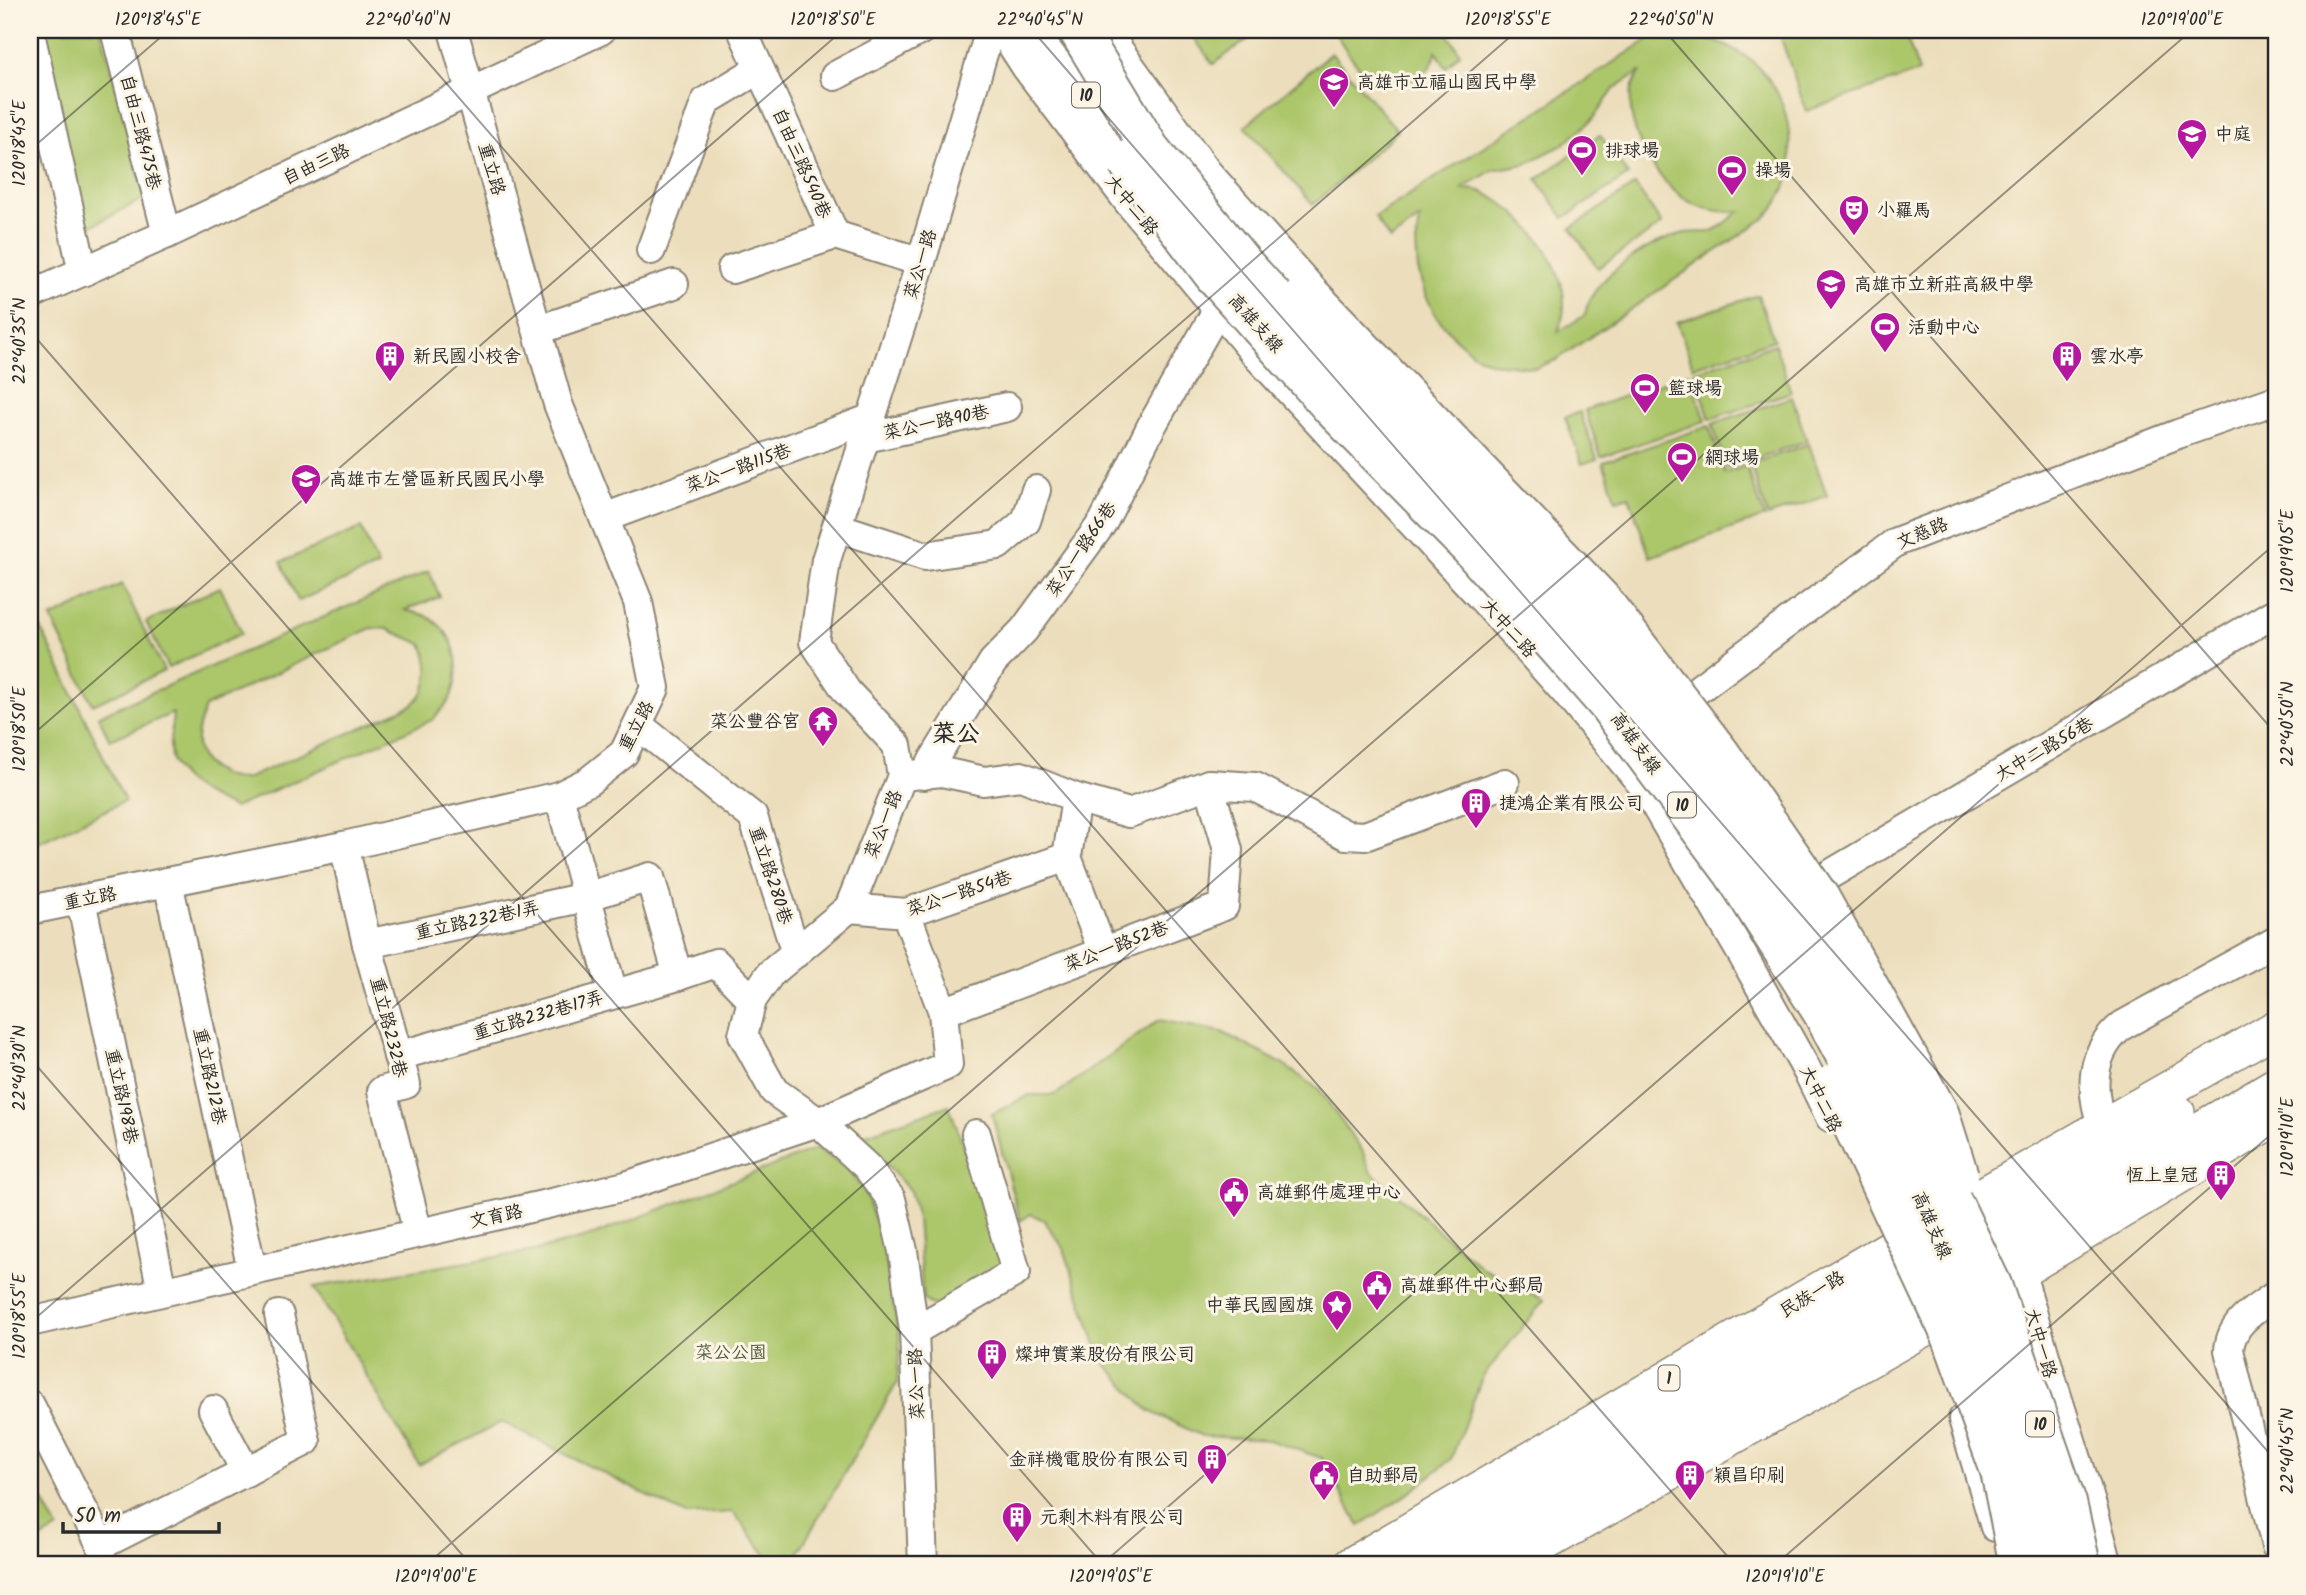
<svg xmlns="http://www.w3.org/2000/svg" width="2306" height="1595" viewBox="0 0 2306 1595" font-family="Kalam,'LXGW WenKai TC',sans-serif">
<rect width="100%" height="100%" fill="#fcf5e5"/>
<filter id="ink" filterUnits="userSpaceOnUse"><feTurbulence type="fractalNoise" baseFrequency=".0143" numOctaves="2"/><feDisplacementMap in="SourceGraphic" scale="14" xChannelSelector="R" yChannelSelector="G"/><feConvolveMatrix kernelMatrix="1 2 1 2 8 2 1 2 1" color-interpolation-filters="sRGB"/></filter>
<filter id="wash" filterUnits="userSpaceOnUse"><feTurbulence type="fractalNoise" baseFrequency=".00686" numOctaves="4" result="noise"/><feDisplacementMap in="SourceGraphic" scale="28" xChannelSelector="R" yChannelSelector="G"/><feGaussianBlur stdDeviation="1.57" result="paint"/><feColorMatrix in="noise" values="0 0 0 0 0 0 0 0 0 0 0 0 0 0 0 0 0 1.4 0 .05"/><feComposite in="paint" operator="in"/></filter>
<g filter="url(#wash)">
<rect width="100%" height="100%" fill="#ecdebc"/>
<g fill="#acc66b" stroke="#6c784b" stroke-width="2" fill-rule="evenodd">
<polygon points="37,30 101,30 145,198 82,231"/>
<polygon points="1188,30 1261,30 1213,64"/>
<path d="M1333,30h113l14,23 -14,15 -10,-17c-2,13 -7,19 -18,26 -41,27 -66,-18 -85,-47z"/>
<path d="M1663,30h49l-12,8c56,11 87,50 90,106 2,30 -4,53 -25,74l-209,142 -20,8 -44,-5 -19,-9 -18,-16 -19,-22 -11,-22 -7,-24 -2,-26 4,-25 -30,21 -15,-23zM1641,71c-30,37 11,109 47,130 16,9 35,12 52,10 -8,6 -22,20 -31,21 -10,1 -18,-1 -28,2 -33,9 -91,44 -96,81l-27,17c21,-48 -19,-103 -58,-130 -13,-9 -24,-15 -40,-12l33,-20 32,-6 36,-18 31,-26 23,-32z"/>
<polygon points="1778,30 1904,30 1919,72 1806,111"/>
<polygon points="1331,53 1398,131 1313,205 1245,126"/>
<polygon points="1600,135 1628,175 1564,218 1537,179"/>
<polygon points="1635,185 1662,224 1598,268 1571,228"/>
<polygon points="1758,295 1774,340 1693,367 1677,322"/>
<polygon points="1775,344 1791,392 1710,419 1694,372"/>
<polygon points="1689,373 1706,421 1601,457 1585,410"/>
<polygon points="1792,397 1807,441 1727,468 1712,424"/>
<polygon points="1580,412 1597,459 1582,464 1565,417"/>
<polygon points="1709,426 1725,473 1746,466 1765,517 1650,557 1629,496 1616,500 1603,462"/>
<polygon points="1809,444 1827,496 1768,516 1750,464"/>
<polygon points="361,528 378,566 298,601 281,562"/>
<path d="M429,571l11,26 -35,13c6,2 15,3 21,6 32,17 37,52 24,83 -4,7 -12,15 -18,21l-198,88c-22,-10 -51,-21 -61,-45 -6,-14 -1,-35 0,-50l-63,27 -12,-24zM371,628l16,1 35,15c10,22 9,44 -10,61l-166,74c-23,1 -50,-14 -49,-40 0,-10 5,-22 8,-32z"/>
<polygon points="122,584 164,671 93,705 51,618"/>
<polygon points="220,587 242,633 168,668 146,622"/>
<polygon points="33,612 125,801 32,846 30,843 30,613"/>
<polygon points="1159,1020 1222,1032 1279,1062 1319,1089 1363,1152 1370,1171 1482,1268 1544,1300 1482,1378 1451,1459 1412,1491 1359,1526 1322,1458 1269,1440 1202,1436 1149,1411 1101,1359 1064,1249 1044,1220 1031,1214 1020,1221 992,1114 1029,1095 1055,1095"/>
<polygon points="949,1105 1004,1264 936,1307 923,1300 917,1219 910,1191 861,1136"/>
<polygon points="816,1149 846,1167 866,1194 884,1249 900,1341 897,1383 791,1565 774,1565 733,1512 686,1515 502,1422 419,1465 314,1287 534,1251 591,1236"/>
<polygon points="41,1498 58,1529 30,1545 30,1504"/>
</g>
</g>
<g filter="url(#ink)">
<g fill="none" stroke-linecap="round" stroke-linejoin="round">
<g stroke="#8c8474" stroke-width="32">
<g id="minor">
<polyline points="115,30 167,234"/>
<polyline points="1002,30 1026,67 1130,204 1257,356 1480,596 1566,693 1645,788 1743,956 1810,1076 1830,1117"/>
<polyline points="30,33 83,272"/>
<polyline points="835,76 921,30"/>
<polyline points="835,235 921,262"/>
<polyline points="651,250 706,101 759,69"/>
<polyline points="732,269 835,235 742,30"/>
<polyline points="30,295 167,234 601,30"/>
<polyline points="538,330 674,284"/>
<polyline points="865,438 1007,407"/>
<polyline points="604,518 872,418"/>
<polyline points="837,527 925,556 998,545 1026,521 1036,490"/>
<polyline points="1665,714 1896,542 2178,434 2276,400"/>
<polyline points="638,725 753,817 796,953"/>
<polyline points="924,775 993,662 1024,630 1103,522 1151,427 1218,309"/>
<polyline points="902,776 942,772 984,781 1021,776 1076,798 1129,813 1209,784 1255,787 1346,835 1365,836 1505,783"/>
<polyline points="559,796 613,993"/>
<polyline points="1076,798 1067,857 1103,952"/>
<polyline points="344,846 367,944 406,1084 382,1091 418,1233"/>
<polyline points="168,882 252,1270"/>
<polyline points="1812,885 2276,612"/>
<polyline points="81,900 162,1291"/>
<polyline points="849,908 906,913 1067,857"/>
<polyline points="30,910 344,846 559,796 589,781 624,753 655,688 638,602 558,404 453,30"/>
<polyline points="906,913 943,1012"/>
<polyline points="367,944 586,897 650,877 678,976 716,963 752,1000"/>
<polyline points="398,1056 678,976"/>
<path d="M2103,1127c-14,-37 -13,-76 20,-102l153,-84"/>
<polyline points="2015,1253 2054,1387 2092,1506 2108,1565"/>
<path d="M2276,1295c-21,15 -45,27 -47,55l47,196"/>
<polyline points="30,1322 626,1186 818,1122 948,1065 943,1012 1224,906 1228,850 1209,784"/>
<polyline points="914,1331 1016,1272 976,1134"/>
<polyline points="30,1405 101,1545 306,1441 279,1315"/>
<polyline points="213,1410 246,1472"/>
<polyline points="1963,1419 1995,1527"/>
<polyline points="923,1565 914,1331 903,1251 891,1199 867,1167 818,1122 774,1091 743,1035 752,1000 770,974 849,908 902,776 897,745 847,692 814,642 826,560 921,262 990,30"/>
</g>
</g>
<g stroke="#8c8474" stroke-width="38">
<g id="major">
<polyline points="1351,1565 1892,1247 2276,1028"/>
<polyline points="1408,1565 1904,1269 2000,1216 2177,1112"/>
<polyline points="1459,1565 2276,1085"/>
<polyline points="1506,1565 1930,1325 2276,1118"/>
</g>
</g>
<g stroke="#8c8474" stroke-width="42">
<g id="highway">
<polyline points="1025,30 1126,160"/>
<polyline points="1098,30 1203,175 1307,291"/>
</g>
</g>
<use href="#minor" stroke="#fff" stroke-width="28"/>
<use href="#major" stroke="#fff" stroke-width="35"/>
<use href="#highway" stroke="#fff" stroke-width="38"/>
<g stroke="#8c8474" stroke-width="42" stroke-linecap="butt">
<g id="highway-bridge">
<polyline points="1078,30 1150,149 1241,261 1350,381 1490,525 1632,688 1752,849 1816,950 1871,1046 1955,1207 1992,1285 2067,1503 2081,1565"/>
<polyline points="1126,160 1216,278 1333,409 1471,549 1607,704 1733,873 1822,1012 1919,1194 2000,1383 2041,1516 2053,1565"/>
<polyline points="1307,291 1602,600 1720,753 1820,898 1940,1115 1959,1176"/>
<polyline points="1833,1084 1952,1338 2000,1471 2019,1565"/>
</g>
</g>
<use href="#highway-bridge" stroke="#fff" stroke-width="38"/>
</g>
</g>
<path fill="none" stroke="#2b2b2b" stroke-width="2" stroke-opacity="0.45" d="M400,30l1335,1535M1032,30l1244,1431M1664,30l612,704M30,150l139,-120M30,331l1073,1234M30,737l813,-707M30,1058l441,507M30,1323l1488,-1293M426,1565l1766,-1535M1101,1565l1175,-1022M1775,1565l501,-435"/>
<defs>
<g id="school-pin" transform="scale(1.575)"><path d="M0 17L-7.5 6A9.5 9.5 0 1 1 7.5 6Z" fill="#b5179e" stroke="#fcf5e5"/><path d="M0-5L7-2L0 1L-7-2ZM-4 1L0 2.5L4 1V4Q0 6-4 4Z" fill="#fff"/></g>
<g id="stadium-pin" transform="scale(1.575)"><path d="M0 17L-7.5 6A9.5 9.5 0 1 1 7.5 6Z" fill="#b5179e" stroke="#fcf5e5"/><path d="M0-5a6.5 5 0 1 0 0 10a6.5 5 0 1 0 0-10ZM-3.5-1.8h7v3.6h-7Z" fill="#fff"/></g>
<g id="theatre-pin" transform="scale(1.575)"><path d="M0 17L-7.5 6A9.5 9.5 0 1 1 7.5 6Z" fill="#b5179e" stroke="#fcf5e5"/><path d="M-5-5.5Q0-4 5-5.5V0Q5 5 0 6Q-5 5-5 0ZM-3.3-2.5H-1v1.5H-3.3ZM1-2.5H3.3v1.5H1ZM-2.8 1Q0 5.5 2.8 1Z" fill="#fff"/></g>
<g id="building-pin" transform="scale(1.575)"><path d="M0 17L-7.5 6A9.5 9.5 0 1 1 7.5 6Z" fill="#b5179e" stroke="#fcf5e5"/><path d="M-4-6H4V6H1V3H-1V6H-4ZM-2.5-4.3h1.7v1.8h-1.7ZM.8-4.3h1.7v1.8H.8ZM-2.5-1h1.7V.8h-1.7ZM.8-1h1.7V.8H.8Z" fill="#fff"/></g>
<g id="temple-pin" transform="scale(1.575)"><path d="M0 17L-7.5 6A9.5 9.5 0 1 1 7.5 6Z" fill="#b5179e" stroke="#fcf5e5"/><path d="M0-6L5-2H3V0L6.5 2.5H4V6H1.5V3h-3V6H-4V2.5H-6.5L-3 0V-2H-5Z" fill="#fff"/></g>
<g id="civic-pin" transform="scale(1.575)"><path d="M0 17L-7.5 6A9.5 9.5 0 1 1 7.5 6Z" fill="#b5179e" stroke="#fcf5e5"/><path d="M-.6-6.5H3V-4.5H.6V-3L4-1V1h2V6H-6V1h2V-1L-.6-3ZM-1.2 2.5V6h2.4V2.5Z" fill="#fff"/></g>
<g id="sight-pin" transform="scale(1.575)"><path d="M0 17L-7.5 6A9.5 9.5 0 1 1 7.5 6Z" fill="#b5179e" stroke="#fcf5e5"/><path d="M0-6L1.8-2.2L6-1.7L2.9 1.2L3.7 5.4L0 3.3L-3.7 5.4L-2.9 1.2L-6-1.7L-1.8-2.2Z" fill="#fff"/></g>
</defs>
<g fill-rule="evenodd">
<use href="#school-pin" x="1334" y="82"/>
<use href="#school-pin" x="2192" y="134"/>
<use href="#stadium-pin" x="1582" y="150"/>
<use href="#stadium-pin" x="1732" y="170"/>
<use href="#theatre-pin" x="1854" y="210"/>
<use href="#school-pin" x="1831" y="284"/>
<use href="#stadium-pin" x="1885" y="327"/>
<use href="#building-pin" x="390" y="356"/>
<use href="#building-pin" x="2067" y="356"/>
<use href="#stadium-pin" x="1645" y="388"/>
<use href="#stadium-pin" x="1682" y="457"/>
<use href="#school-pin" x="306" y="479"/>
<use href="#temple-pin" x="823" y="721"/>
<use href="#building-pin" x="1476" y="803"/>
<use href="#building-pin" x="2221" y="1175"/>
<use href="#civic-pin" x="1234" y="1192"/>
<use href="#civic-pin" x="1377" y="1285"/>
<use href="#sight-pin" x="1337" y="1305"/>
<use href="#building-pin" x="992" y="1354"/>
<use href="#building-pin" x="1212" y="1459"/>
<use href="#civic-pin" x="1324" y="1475"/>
<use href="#building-pin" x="1690" y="1475"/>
<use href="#building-pin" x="1017" y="1517"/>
</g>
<g text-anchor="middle" stroke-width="6" stroke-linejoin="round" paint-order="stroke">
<g fill="#fcf5e5" stroke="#6a6863" stroke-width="2">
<rect x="1072" y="82.5" width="28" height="25" rx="5"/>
<rect x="1668" y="792.5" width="28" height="25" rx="5"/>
<rect x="1658.5" y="1365.5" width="21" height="25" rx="5"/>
<rect x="2026" y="1411.5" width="28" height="25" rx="5"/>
</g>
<g font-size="16" font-weight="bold" fill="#2b2b2b">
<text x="1086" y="101">10</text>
<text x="1682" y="811">10</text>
<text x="1669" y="1384">1</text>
<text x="2040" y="1430">10</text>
</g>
<g font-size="18" fill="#2b2b2b" stroke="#fcf5e5" text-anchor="start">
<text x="1357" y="88">高雄市立福山國民中學</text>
<text x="2215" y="140">中庭</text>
<text x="1605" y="156">排球場</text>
<text x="1755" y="176">操場</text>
<text x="1877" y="216">小羅馬</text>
<text x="1854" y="290">高雄市立新莊高級中學</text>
<text x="1908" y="333">活動中心</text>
<text x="413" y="362">新民國小校舍</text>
<text x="2090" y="362">雲水亭</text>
<text x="1668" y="394">籃球場</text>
<text x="1705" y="463">網球場</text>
<text x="329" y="485">高雄市左營區新民國民小學</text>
<text x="800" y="727" text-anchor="end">菜公豐谷宮</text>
<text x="1499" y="809">捷鴻企業有限公司</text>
<text x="2198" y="1181" text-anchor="end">恆上皇冠</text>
<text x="1257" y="1198">高雄郵件處理中心</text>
<text x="1400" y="1291">高雄郵件中心郵局</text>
<text x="1314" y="1311" text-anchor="end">中華民國國旗</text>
<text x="1015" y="1360">燦坤實業股份有限公司</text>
<text x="1189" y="1465" text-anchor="end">金祥機電股份有限公司</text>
<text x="1347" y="1481">自助郵局</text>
<text x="1713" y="1481">穎昌印刷</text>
<text x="1040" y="1523">元剩木料有限公司</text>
</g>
<g font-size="18" fill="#2b2b2b" stroke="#fcf5e5">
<text transform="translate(141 132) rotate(76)" y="6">自由三路475巷</text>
<text transform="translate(802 163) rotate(66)" y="6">自由三路540巷</text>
<text transform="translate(316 164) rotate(-25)" y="6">自由三路</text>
<text transform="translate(492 169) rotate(74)" y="6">重立路</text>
<text transform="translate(1132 205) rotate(51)" y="6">大中二路</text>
<text transform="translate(920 264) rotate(-73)" y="6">菜公一路</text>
<text transform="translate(1256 323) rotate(48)" y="6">高雄支線</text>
<text transform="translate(936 422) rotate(-12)" y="6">菜公一路90巷</text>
<text transform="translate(738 468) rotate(-20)" y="6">菜公一路115巷</text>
<text transform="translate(1922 533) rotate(-23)" y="6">文慈路</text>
<text transform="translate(1081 549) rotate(-56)" y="6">菜公一路66巷</text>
<text transform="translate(1509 628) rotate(48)" y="6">大中二路</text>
<text transform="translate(636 726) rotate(-62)" y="6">重立路</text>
<text transform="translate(1636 743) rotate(54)" y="6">高雄支線</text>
<text transform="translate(2044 749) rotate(-30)" y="6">大中二路56巷</text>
<text transform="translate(883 824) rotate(-68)" y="6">菜公一路</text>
<text transform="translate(771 875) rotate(72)" y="6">重立路280巷</text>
<text transform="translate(959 893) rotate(-18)" y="6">菜公一路54巷</text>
<text transform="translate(90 898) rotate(-11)" y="6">重立路</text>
<text transform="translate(477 920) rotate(-12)" y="6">重立路232巷1弄</text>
<text transform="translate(1116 946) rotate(-21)" y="6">菜公一路52巷</text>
<text transform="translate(538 1015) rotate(-16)" y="6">重立路232巷17弄</text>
<text transform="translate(389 1027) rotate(76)" y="6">重立路232巷</text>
<text transform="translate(210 1076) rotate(78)" y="6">重立路212巷</text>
<text transform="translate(122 1096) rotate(78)" y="6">重立路198巷</text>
<text transform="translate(1821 1099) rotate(64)" y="6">大中二路</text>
<text transform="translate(496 1216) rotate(-12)" y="6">文育路</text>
<text transform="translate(1932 1225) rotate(66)" y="6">高雄支線</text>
<text transform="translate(1812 1294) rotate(-31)" y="6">民族一路</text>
<text transform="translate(2041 1343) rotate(74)" y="6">大中一路</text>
<text transform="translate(916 1384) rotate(-92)" y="6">菜公一路</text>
</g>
<g font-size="18" fill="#525a3e" stroke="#fcf5e5">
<text x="731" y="1358">菜公公園</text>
</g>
<g font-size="24" font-weight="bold" fill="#2b2b2b" stroke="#fcf5e5">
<text x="956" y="741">菜公</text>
</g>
</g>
<rect width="2306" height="1595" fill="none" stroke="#fcf5e5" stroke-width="77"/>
<path d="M63 1522v10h156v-10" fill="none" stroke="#2b2b2b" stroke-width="3.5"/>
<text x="74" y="1522" font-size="21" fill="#2b2b2b" stroke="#fcf5e5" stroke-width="5" paint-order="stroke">50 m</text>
<rect x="38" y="38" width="2230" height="1518" fill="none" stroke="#2b2b2b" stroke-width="2.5"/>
<g font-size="18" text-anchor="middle" fill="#2b2b2b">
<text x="158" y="25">120°18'45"E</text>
<text x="408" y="25">22°40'40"N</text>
<text x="833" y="25">120°18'50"E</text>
<text x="1040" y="25">22°40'45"N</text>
<text x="1508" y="25">120°18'55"E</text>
<text x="1671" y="25">22°40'50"N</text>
<text x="2182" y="25">120°19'00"E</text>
<text transform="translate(19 143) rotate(-90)" y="6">120°18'45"E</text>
<text transform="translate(19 341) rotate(-90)" y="6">22°40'35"N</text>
<text transform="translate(2287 551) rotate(-90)" y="6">120°19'05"E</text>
<text transform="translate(2287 724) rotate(-90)" y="6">22°40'50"N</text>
<text transform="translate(19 729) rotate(-90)" y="6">120°18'50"E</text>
<text transform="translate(19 1068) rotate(-90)" y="6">22°40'30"N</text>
<text transform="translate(2287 1137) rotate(-90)" y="6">120°19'10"E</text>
<text transform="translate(19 1316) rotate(-90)" y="6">120°18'55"E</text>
<text transform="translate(2287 1451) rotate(-90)" y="6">22°40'45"N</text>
<text x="436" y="1582">120°19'00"E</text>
<text x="1111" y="1582">120°19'05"E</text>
<text x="1785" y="1582">120°19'10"E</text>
</g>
</svg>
